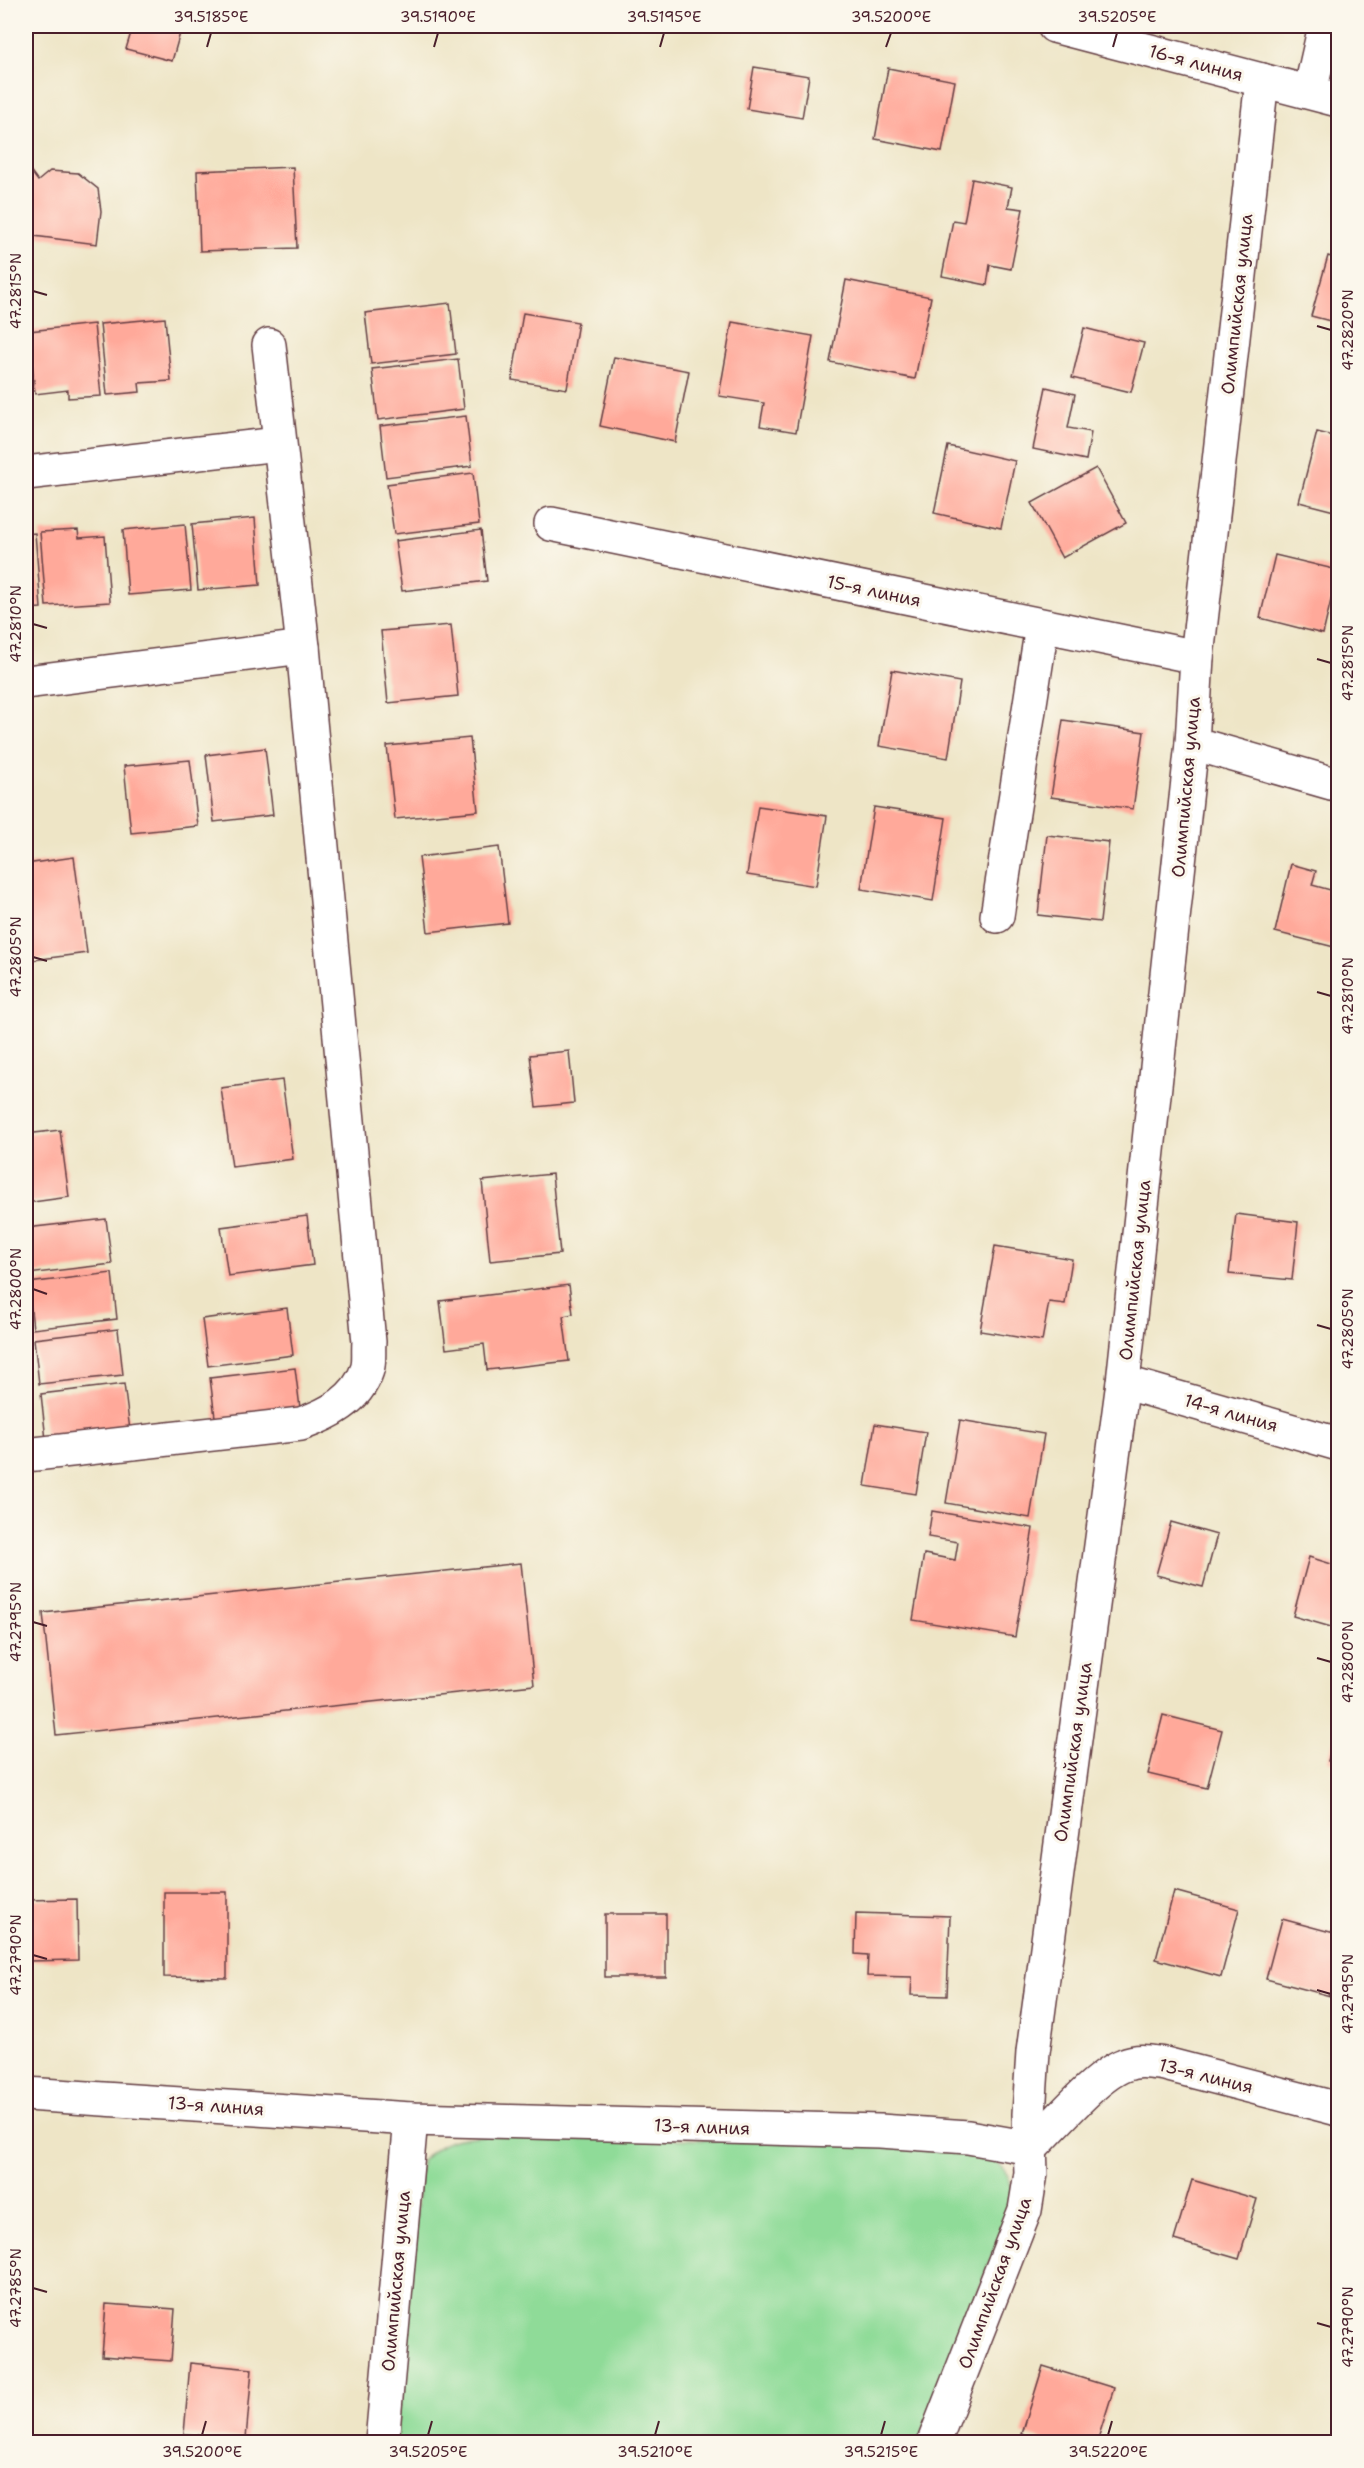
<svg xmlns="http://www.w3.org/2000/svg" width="1364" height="2468" viewBox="0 0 1364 2468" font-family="'Shantell Sans',sans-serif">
<rect width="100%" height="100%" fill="#fbf7ec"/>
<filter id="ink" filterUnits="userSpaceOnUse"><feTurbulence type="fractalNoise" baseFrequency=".0167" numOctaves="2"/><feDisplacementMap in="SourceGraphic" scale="12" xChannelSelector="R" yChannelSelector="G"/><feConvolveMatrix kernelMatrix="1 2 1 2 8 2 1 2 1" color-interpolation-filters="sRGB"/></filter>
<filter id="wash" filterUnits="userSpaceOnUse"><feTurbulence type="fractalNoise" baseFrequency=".008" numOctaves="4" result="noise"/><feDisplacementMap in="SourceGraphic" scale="24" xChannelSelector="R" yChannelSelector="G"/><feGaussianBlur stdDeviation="1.35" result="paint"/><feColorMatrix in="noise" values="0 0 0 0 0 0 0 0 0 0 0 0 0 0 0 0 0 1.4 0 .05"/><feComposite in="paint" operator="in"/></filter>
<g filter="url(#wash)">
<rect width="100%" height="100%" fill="#eee5c6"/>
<path fill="#8fdb98" stroke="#6c7d62" stroke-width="1.5" d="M492,2135l362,8 133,12c19,13 26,24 26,47l-94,240h-524l26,-281c24,-24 39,-23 71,-26z"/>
<g id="blocks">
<g fill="#ffa99a">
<polygon points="133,26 182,26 172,61 126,49"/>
<polygon points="754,67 809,76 802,118 747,109"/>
<polygon points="888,68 955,81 942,152 875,139"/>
<polygon points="26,165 38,181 50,171 78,173 98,189 101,211 97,244 26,235"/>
<polygon points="293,167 297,248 200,251 197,171"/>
<polygon points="972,179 1012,187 1008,207 1023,209 1011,269 990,265 987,285 942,276 953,220 964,222"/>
<polygon points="1328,256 1338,259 1338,323 1311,316"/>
<polygon points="846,280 931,297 915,379 830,362"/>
<polygon points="450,303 456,354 371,364 365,313"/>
<polygon points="523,313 578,322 567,389 512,380"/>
<polygon points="165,318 171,381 139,383 140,392 107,395 100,324"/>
<polygon points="732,322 813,336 796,432 760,426 764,403 719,396"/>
<polygon points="94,324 101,396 68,398 68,390 35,394 29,331"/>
<polygon points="1084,328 1144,343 1131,392 1072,378"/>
<polygon points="614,357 689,371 675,442 600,426"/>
<polygon points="458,359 464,409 378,420 372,369"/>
<polygon points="1046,387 1075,394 1068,428 1091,432 1086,460 1033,449"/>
<polygon points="466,416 472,466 386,477 380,426"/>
<polygon points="1317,432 1338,437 1338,512 1299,502"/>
<polygon points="948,446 1015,461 1001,528 934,513"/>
<polygon points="1096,468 1126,523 1062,558 1032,503"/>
<polygon points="473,473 479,524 394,534 387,484"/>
<polygon points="255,518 260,585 198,590 192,524"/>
<polygon points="185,524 191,590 128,595 123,530"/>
<polygon points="78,530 79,538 105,536 110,602 46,606 40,532"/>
<polygon points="481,530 487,581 402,591 395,541"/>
<polygon points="35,533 41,608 26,609 26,534"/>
<polygon points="1275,555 1338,570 1323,634 1260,618"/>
<polygon points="451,625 458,696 388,703 381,631"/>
<polygon points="892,670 960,682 948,758 879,746"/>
<polygon points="1063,720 1144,732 1133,809 1051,797"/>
<polygon points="470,738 478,811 395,819 387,746"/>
<polygon points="265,748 273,815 214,822 206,755"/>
<polygon points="190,760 198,826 131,833 124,766"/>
<polygon points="758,806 827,816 816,886 747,875"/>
<polygon points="874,807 946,818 933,901 861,889"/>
<polygon points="1047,835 1109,842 1100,922 1038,915"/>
<polygon points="499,847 508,923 428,932 419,857"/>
<polygon points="74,857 87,953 26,961 26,864"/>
<polygon points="1291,864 1316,871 1312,885 1338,892 1338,948 1275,932"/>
<polygon points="569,1051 574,1103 536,1107 530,1055"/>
<polygon points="282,1080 293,1159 232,1167 221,1088"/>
<polygon points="60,1130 69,1197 26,1203 26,1134"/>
<polygon points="552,1174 560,1254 490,1261 482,1181"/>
<polygon points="1236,1214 1298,1222 1292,1280 1229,1274"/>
<polygon points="307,1216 313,1265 228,1276 221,1227"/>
<polygon points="106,1219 112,1264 28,1274 26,1228"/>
<polygon points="995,1246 1072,1259 1065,1304 1049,1302 1042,1341 980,1331"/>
<polygon points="112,1273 117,1319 33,1329 28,1283"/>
<polygon points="569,1285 573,1314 563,1316 569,1361 487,1370 484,1344 446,1349 440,1301"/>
<polygon points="287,1308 293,1355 208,1366 202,1319"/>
<polygon points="118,1329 123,1375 39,1384 34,1339"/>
<polygon points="295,1368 301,1416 216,1425 210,1378"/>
<polygon points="124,1384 130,1430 46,1440 41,1394"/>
<polygon points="960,1420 1044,1434 1030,1518 946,1503"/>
<polygon points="875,1424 926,1432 916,1494 865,1486"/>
<polygon points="932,1511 1033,1528 1015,1637 913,1620 924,1554 955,1560 958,1542 928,1537"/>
<polygon points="1171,1522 1217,1535 1203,1587 1156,1575"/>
<polygon points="1309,1557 1338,1566 1338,1629 1293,1616"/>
<polygon points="521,1563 534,1685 56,1735 43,1613"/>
<polygon points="1163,1715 1222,1730 1207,1788 1148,1774"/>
<polygon points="1338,1724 1338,1763 1328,1761"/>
<polygon points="1174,1891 1239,1909 1221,1977 1156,1959"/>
<polygon points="164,1892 227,1892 227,1978 164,1977"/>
<polygon points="77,1899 78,1960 26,1961 26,1900"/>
<polygon points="856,1913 950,1916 947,1996 911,1995 912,1977 867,1976 868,1955 855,1954"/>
<rect x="605" y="1914" width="61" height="63"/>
<polygon points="1282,1919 1338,1934 1338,1998 1266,1979"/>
<polygon points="1192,2180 1257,2199 1239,2259 1174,2240"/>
<polygon points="106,2304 175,2309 171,2361 102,2356"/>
<polygon points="190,2363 252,2369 246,2439 184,2434"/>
<polygon points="1043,2366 1114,2388 1097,2442 1048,2442 1022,2434"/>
</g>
</g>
</g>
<g filter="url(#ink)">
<use href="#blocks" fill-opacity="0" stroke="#633d42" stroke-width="1.5"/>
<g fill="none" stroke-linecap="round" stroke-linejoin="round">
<g stroke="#633d42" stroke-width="36">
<g id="minor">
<polyline points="1054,26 1338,100"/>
<polyline points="1310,92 1325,26"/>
<polyline points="26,473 278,444"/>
<polyline points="551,524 1197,657"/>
<polyline points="26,682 303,647"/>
<polyline points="1192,743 1338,785"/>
<polyline points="997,916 1042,626"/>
<polyline points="1123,1382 1338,1444"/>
<path d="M26,1455l275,-31c28,-10 56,-24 66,-54 3,-8 1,-20 2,-28l-66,-695 -34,-302"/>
<path d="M26,2094l385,25 469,12 88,6 63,11c24,-23 64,-72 93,-83 14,-6 27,-3 41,-1l173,45"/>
<polyline points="382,2442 411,2119"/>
<polyline points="934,2442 1025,2210 1031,2173 1029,2114 1033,2052 1123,1382 1192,743 1197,657 1262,80"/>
</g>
</g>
<use href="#minor" stroke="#fff" stroke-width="33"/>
</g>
</g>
<path fill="none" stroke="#4a1f2b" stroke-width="2" d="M207,47l4,-14M434,47l4,-14M660,47l4,-14M886,47l5,-14M1113,47l4,-14M33,291l14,4M1317,326l14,4M33,624l14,4M1317,659l14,4M33,957l14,4M1317,992l14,4M33,1289l14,5M1317,1325l14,4M33,1622l14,4M1317,1658l14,4M33,1955l14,4M1317,1990l14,4M33,2288l14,4M1317,2323l14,4M202,2435l4,-14M428,2435l4,-14M655,2435l4,-14M881,2435l4,-14M1108,2435l4,-14"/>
<g text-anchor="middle" stroke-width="6" stroke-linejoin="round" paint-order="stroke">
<g font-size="18" fill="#4a1f2b" stroke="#fbf7ec">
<text transform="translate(1196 63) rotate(15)" y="6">16-я линия</text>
<text transform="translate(1237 304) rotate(-84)" y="6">Олимпийская улица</text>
<text transform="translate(874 591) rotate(12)" y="6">15-я линия</text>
<text transform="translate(1186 787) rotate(-85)" y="6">Олимпийская улица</text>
<text transform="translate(1135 1270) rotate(-84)" y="6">Олимпийская улица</text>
<text transform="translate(1231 1413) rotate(16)" y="6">14-я линия</text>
<text transform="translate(1073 1752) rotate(-82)" y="6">Олимпийская улица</text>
<text transform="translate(1206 2076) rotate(14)" y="6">13-я линия</text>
<text transform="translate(216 2106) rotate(4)" y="6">13-я линия</text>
<text transform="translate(702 2127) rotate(2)" y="6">13-я линия</text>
<text transform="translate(396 2281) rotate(-85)" y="6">Олимпийская улица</text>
<text transform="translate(995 2283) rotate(-70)" y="6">Олимпийская улица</text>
</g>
</g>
<rect width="1364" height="2468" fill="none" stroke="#fbf7ec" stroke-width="66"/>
<rect x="33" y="33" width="1298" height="2402" fill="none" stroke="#4a1f2b" stroke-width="2"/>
<g font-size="15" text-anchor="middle" fill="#4a1f2b">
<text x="211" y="22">39.5185°E</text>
<text x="438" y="22">39.5190°E</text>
<text x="664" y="22">39.5195°E</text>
<text x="891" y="22">39.5200°E</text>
<text x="1117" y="22">39.5205°E</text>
<text transform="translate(16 291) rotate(-90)" y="5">47.2815°N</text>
<text transform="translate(1348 330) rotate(-90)" y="5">47.2820°N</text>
<text transform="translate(16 624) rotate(-90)" y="5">47.2810°N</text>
<text transform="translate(1348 663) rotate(-90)" y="5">47.2815°N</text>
<text transform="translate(16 957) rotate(-90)" y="5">47.2805°N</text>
<text transform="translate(1348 996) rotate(-90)" y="5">47.2810°N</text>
<text transform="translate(16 1289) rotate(-90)" y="5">47.2800°N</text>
<text transform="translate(1348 1329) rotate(-90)" y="5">47.2805°N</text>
<text transform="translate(16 1622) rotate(-90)" y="5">47.2795°N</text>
<text transform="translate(1348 1662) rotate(-90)" y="5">47.2800°N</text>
<text transform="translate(16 1955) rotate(-90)" y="5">47.2790°N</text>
<text transform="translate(1348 1994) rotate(-90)" y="5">47.2795°N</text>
<text transform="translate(16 2288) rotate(-90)" y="5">47.2785°N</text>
<text transform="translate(1348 2327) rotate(-90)" y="5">47.2790°N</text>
<text x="202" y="2457">39.5200°E</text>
<text x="428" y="2457">39.5205°E</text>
<text x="655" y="2457">39.5210°E</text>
<text x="881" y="2457">39.5215°E</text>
<text x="1108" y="2457">39.5220°E</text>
</g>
</svg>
